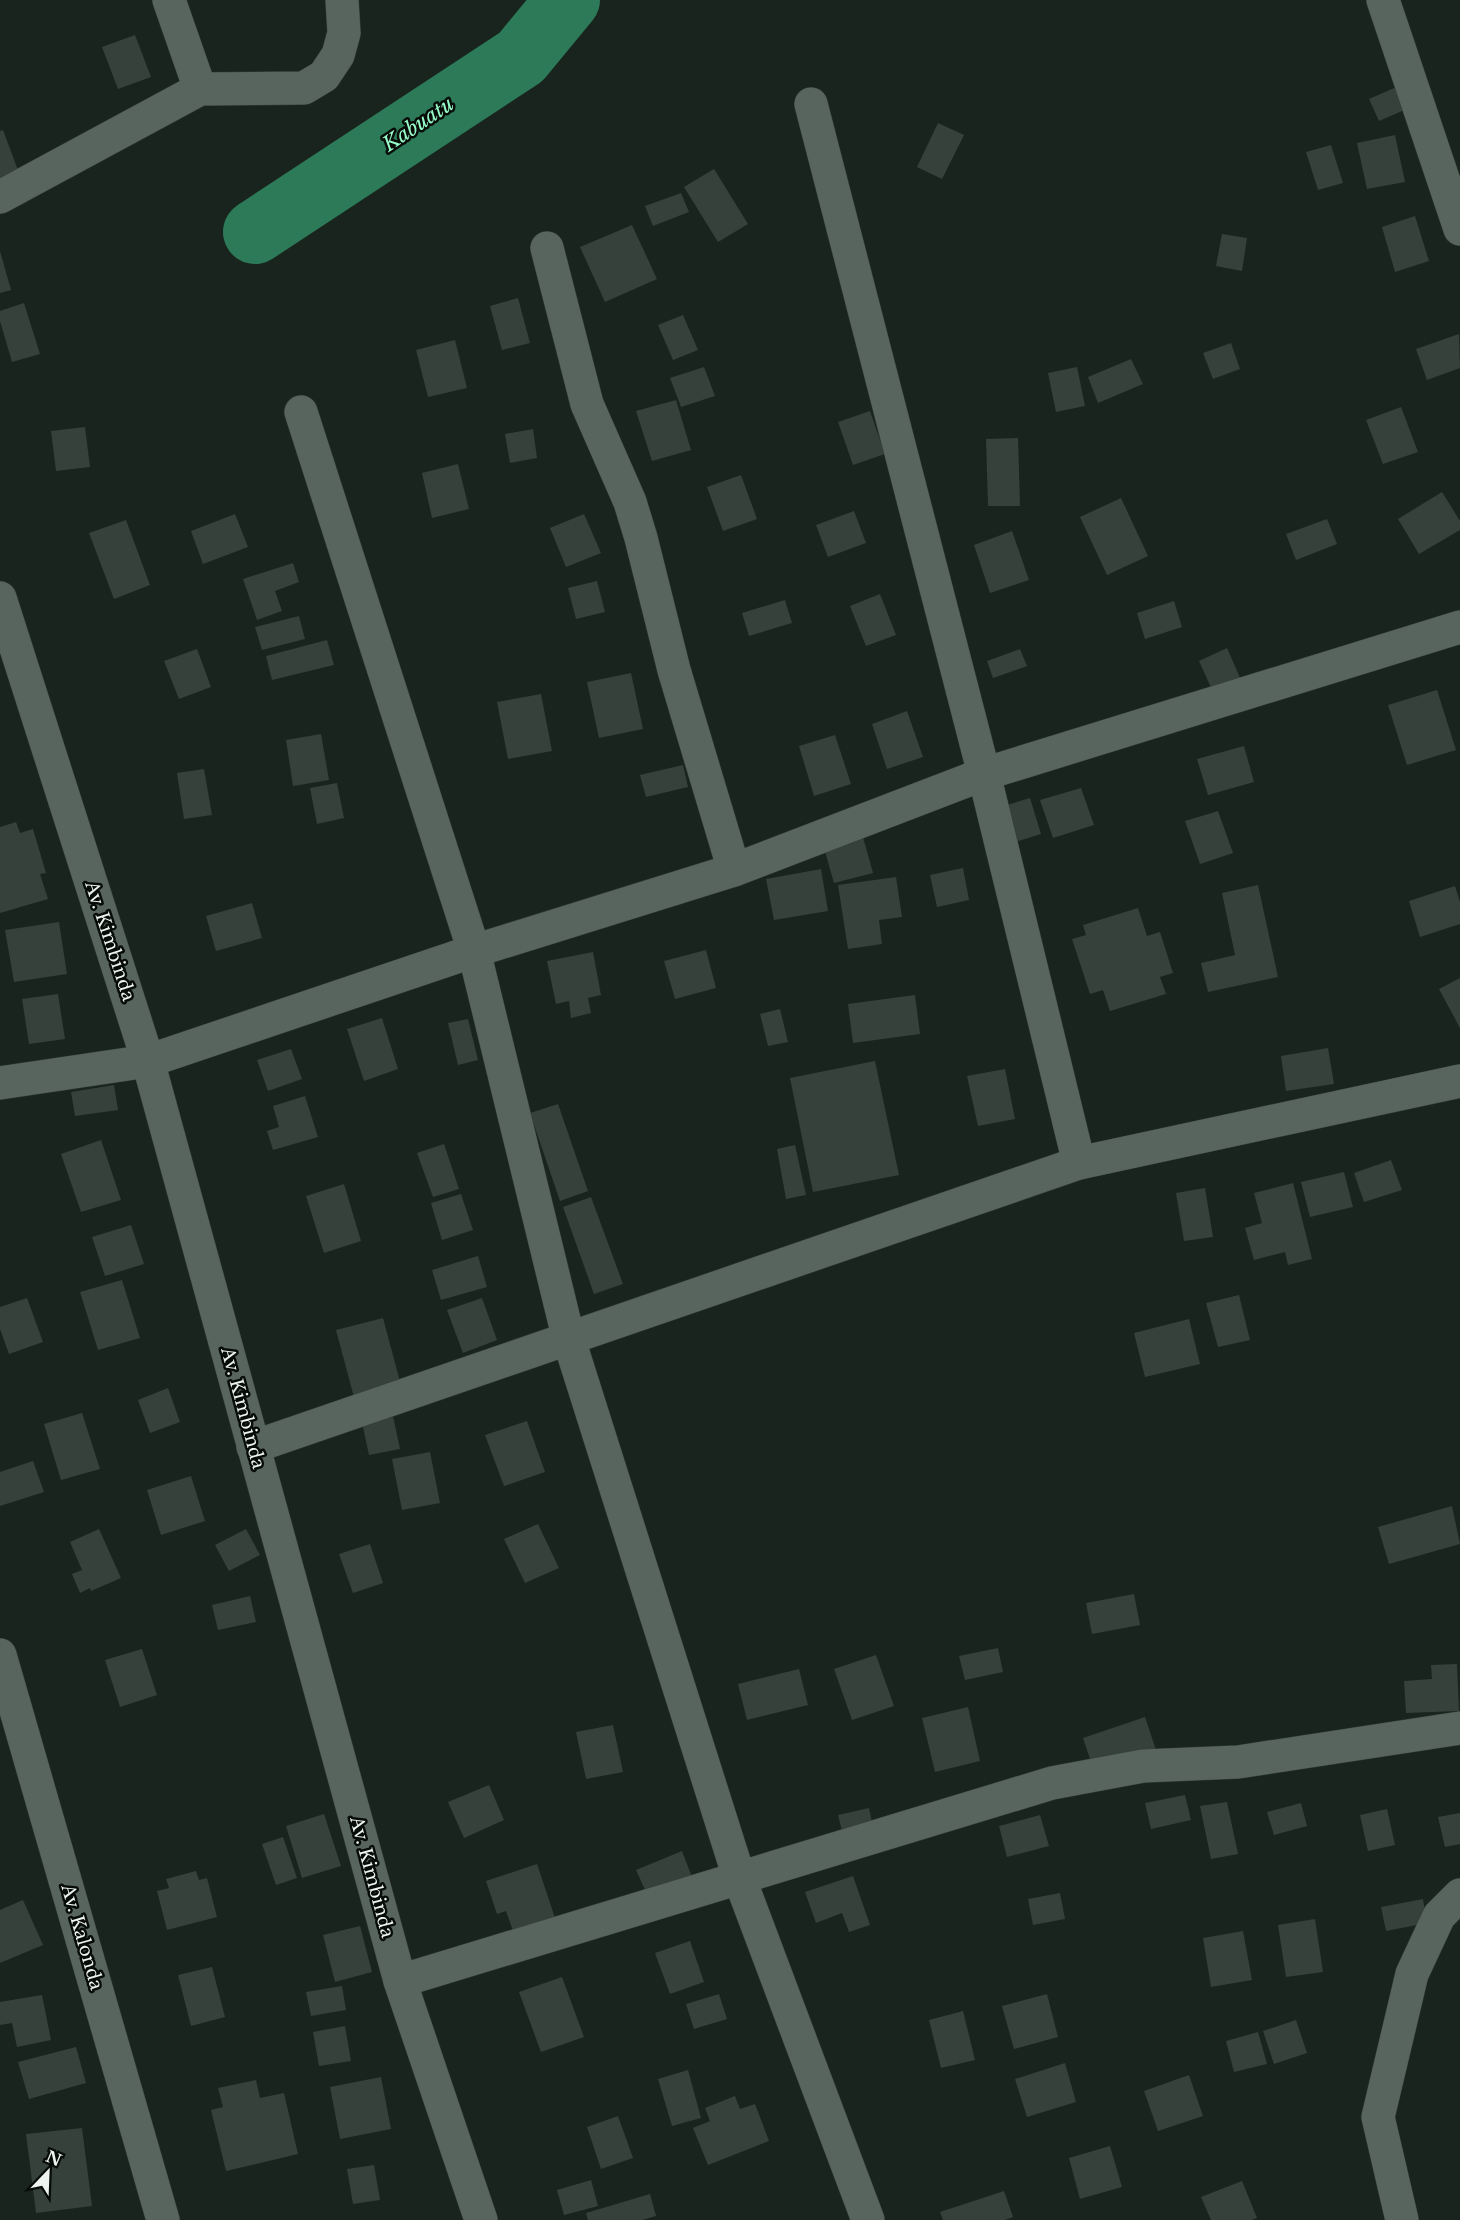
<svg xmlns="http://www.w3.org/2000/svg" width="1460" height="2220" viewBox="0 0 1460 2220" font-family="'Libre Baskerville',serif">
<rect width="100%" height="100%" fill="#19241e"/>
<g fill="none" stroke-linecap="round" stroke-linejoin="round">
<polyline stroke="#2c7a57" stroke-width="64" points="255,232 521,57 568,0"/>
</g>
<g fill="#35413a">
<polygon points="135,35 151,77 118,89 102,47"/>
<polygon points="1399,86 1409,108 1379,121 1369,99"/>
<polygon points="938,123 964,135 942,179 917,167"/>
<polygon points="3,130 19,173 0,180 0,131"/>
<polygon points="1395,135 1405,182 1367,189 1357,143"/>
<polygon points="1331,145 1343,183 1318,190 1306,152"/>
<polygon points="714,169 748,224 718,242 684,187"/>
<polygon points="681,193 689,212 653,226 645,206"/>
<polygon points="1415,216 1429,261 1395,272 1382,227"/>
<polygon points="632,225 657,279 605,302 580,247"/>
<polygon points="1222,234 1247,238 1242,271 1216,266"/>
<polygon points="0,251 11,290 0,293"/>
<polygon points="518,298 530,343 502,350 490,306"/>
<polygon points="24,303 40,354 12,362 0,321 0,311"/>
<polygon points="683,315 698,350 673,360 658,325"/>
<polygon points="1459,334 1460,368 1427,380 1416,349"/>
<polygon points="455,340 467,388 428,397 416,350"/>
<polygon points="1231,343 1240,369 1213,379 1203,353"/>
<polygon points="1131,359 1143,384 1098,403 1088,377"/>
<polygon points="704,367 715,396 681,407 670,378"/>
<polygon points="1077,367 1085,406 1056,412 1048,373"/>
<polygon points="676,400 691,450 652,461 636,411"/>
<polygon points="1401,407 1418,452 1383,464 1366,420"/>
<polygon points="870,411 885,454 853,465 838,422"/>
<polygon points="85,427 90,467 56,471 51,431"/>
<polygon points="533,429 537,458 510,463 505,434"/>
<polygon points="1018,438 1020,506 988,506 986,439"/>
<polygon points="458,464 469,509 432,518 422,473"/>
<polygon points="741,475 757,519 723,531 707,487"/>
<polygon points="1442,492 1460,521 1460,530 1419,554 1398,519"/>
<polygon points="1121,498 1148,556 1107,575 1080,517"/>
<polygon points="854,511 866,543 828,557 816,525"/>
<polygon points="235,514 248,547 203,564 191,531"/>
<polygon points="584,514 601,553 566,567 550,528"/>
<polygon points="1327,519 1337,544 1296,560 1286,534"/>
<polygon points="126,520 150,585 114,599 89,533"/>
<polygon points="1012,531 1029,580 990,593 974,545"/>
<polygon points="293,563 299,582 275,591 282,611 257,620 243,579"/>
<polygon points="597,581 605,612 576,619 568,588"/>
<polygon points="880,594 896,635 866,646 850,606"/>
<polygon points="785,600 792,623 749,636 742,613"/>
<polygon points="1174,601 1182,627 1145,639 1137,613"/>
<polygon points="299,616 305,639 262,650 255,627"/>
<polygon points="327,640 334,665 272,680 266,656"/>
<polygon points="1227,648 1241,680 1213,692 1199,661"/>
<polygon points="197,649 211,687 179,699 164,661"/>
<polygon points="1020,649 1027,666 993,678 987,661"/>
<polygon points="631,673 643,729 599,738 587,682"/>
<polygon points="1437,690 1456,750 1407,765 1388,705"/>
<polygon points="541,694 552,751 508,759 497,702"/>
<polygon points="907,711 923,757 887,769 872,724"/>
<polygon points="321,734 329,780 293,786 286,740"/>
<polygon points="835,735 851,784 814,796 799,746"/>
<polygon points="1244,746 1254,782 1208,795 1197,759"/>
<polygon points="683,765 688,787 646,797 640,775"/>
<polygon points="204,769 212,815 184,819 177,773"/>
<polygon points="337,783 344,818 317,824 310,788"/>
<polygon points="1081,788 1094,825 1053,838 1040,800"/>
<polygon points="1030,798 1041,834 1015,842 1004,806"/>
<polygon points="1218,811 1233,853 1200,864 1185,821"/>
<polygon points="16,822 20,833 33,829 46,873 40,874 48,899 0,913 0,827"/>
<polygon points="863,837 873,873 834,883 824,848"/>
<polygon points="963,868 969,900 937,907 930,875"/>
<polygon points="821,869 828,911 774,920 766,879"/>
<polygon points="896,877 902,917 879,920 882,944 848,949 838,885"/>
<polygon points="1258,885 1278,977 1208,992 1201,963 1235,955 1222,893"/>
<polygon points="1455,886 1460,902 1460,924 1420,937 1409,901"/>
<polygon points="252,903 262,938 216,951 206,916"/>
<polygon points="1138,908 1147,936 1160,932 1173,973 1160,977 1166,994 1110,1011 1103,990 1090,994 1072,939 1086,935 1083,925"/>
<polygon points="59,922 67,974 14,982 5,930"/>
<polygon points="706,950 716,988 675,999 664,961"/>
<polygon points="593,952 601,995 588,998 591,1013 571,1018 569,1001 556,1004 547,961"/>
<polygon points="1460,978 1460,1028 1439,989"/>
<polygon points="58,994 65,1039 29,1044 22,999"/>
<polygon points="915,995 920,1034 853,1043 848,1004"/>
<polygon points="780,1009 788,1042 768,1046 760,1014"/>
<polygon points="382,1018 398,1069 364,1081 347,1029"/>
<polygon points="468,1019 478,1060 458,1065 448,1023"/>
<polygon points="1328,1048 1334,1084 1286,1091 1281,1056"/>
<polygon points="291,1049 302,1079 268,1091 257,1060"/>
<polygon points="875,1061 899,1175 813,1192 790,1078"/>
<polygon points="1005,1069 1015,1119 978,1126 967,1076"/>
<polygon points="114,1085 118,1110 75,1116 71,1092"/>
<polygon points="305,1096 318,1137 273,1150 267,1131 279,1127 273,1106"/>
<polygon points="558,1104 588,1191 560,1201 530,1113"/>
<polygon points="101,1140 121,1200 81,1212 61,1154"/>
<polygon points="444,1144 459,1189 433,1197 417,1153"/>
<polygon points="795,1145 806,1195 786,1199 777,1149"/>
<polygon points="1391,1160 1402,1190 1364,1202 1354,1173"/>
<polygon points="1344,1172 1353,1207 1310,1217 1301,1182"/>
<polygon points="1293,1183 1312,1259 1288,1265 1285,1252 1254,1260 1245,1228 1262,1223 1254,1193"/>
<polygon points="344,1184 361,1241 324,1253 306,1196"/>
<polygon points="1205,1188 1213,1237 1184,1241 1176,1193"/>
<polygon points="461,1194 473,1230 442,1240 431,1203"/>
<polygon points="591,1197 623,1284 594,1294 563,1207"/>
<polygon points="131,1225 144,1264 105,1276 92,1237"/>
<polygon points="478,1256 487,1287 441,1300 432,1270"/>
<polygon points="122,1280 140,1338 98,1350 80,1292"/>
<polygon points="1239,1295 1250,1340 1218,1347 1206,1303"/>
<polygon points="27,1298 43,1342 9,1354 0,1329 0,1307"/>
<polygon points="482,1298 497,1340 463,1353 447,1310"/>
<polygon points="383,1318 402,1389 355,1401 336,1330"/>
<polygon points="1189,1319 1200,1364 1145,1377 1134,1333"/>
<polygon points="168,1388 180,1422 150,1433 138,1400"/>
<polygon points="82,1413 100,1469 61,1480 44,1424"/>
<polygon points="393,1416 400,1449 369,1455 362,1422"/>
<polygon points="527,1421 545,1472 504,1486 485,1435"/>
<polygon points="430,1452 440,1503 402,1510 392,1459"/>
<polygon points="33,1461 44,1492 0,1506 0,1472"/>
<polygon points="191,1476 205,1521 161,1535 147,1490"/>
<polygon points="1452,1506 1460,1544 1389,1564 1378,1527"/>
<polygon points="538,1524 559,1568 525,1583 504,1539"/>
<polygon points="99,1529 121,1578 91,1591 90,1588 80,1593 72,1574 82,1570 70,1542"/>
<polygon points="246,1529 260,1555 229,1571 215,1545"/>
<polygon points="370,1544 383,1583 353,1593 339,1554"/>
<polygon points="1134,1594 1140,1625 1092,1634 1086,1603"/>
<polygon points="250,1596 256,1622 218,1630 212,1605"/>
<polygon points="998,1648 1003,1672 965,1680 959,1656"/>
<polygon points="142,1649 157,1695 120,1707 105,1660"/>
<polygon points="876,1655 894,1706 852,1720 834,1669"/>
<polygon points="1457,1664 1459,1711 1406,1713 1404,1681 1432,1679 1431,1665"/>
<polygon points="799,1669 808,1705 747,1720 738,1684"/>
<polygon points="968,1707 980,1761 935,1772 922,1718"/>
<polygon points="1145,1717 1156,1750 1094,1771 1083,1738"/>
<polygon points="613,1725 623,1772 586,1779 576,1732"/>
<polygon points="489,1785 504,1820 464,1838 448,1802"/>
<polygon points="1185,1795 1191,1820 1151,1829 1145,1803"/>
<polygon points="1227,1802 1238,1854 1211,1859 1200,1806"/>
<polygon points="1301,1803 1307,1826 1274,1835 1267,1812"/>
<polygon points="869,1808 874,1832 844,1839 838,1815"/>
<polygon points="1387,1809 1395,1845 1368,1851 1360,1815"/>
<polygon points="1460,1813 1460,1844 1445,1847 1438,1817"/>
<polygon points="324,1814 341,1866 302,1878 286,1826"/>
<polygon points="1040,1815 1049,1846 1007,1857 999,1826"/>
<polygon points="283,1837 297,1878 276,1885 262,1844"/>
<polygon points="682,1851 695,1885 651,1903 636,1870"/>
<polygon points="537,1864 555,1918 513,1931 506,1911 497,1914 486,1881"/>
<polygon points="196,1871 199,1880 207,1878 217,1917 167,1930 157,1891 169,1888 166,1879"/>
<polygon points="853,1876 870,1925 849,1932 842,1913 816,1923 805,1892"/>
<polygon points="1060,1893 1065,1919 1033,1925 1028,1899"/>
<polygon points="1423,1899 1427,1923 1386,1931 1381,1907"/>
<polygon points="23,1900 43,1945 0,1963 0,1910"/>
<polygon points="1315,1919 1323,1972 1286,1977 1278,1925"/>
<polygon points="360,1926 372,1972 335,1982 323,1935"/>
<polygon points="1243,1931 1252,1980 1211,1987 1203,1938"/>
<polygon points="690,1941 704,1982 670,1994 655,1953"/>
<polygon points="212,1967 225,2017 191,2026 178,1975"/>
<polygon points="562,1977 584,2037 541,2052 519,1992"/>
<polygon points="342,1986 346,2010 311,2016 306,1992"/>
<polygon points="719,1994 727,2019 694,2029 686,2004"/>
<polygon points="1047,1994 1058,2037 1014,2049 1002,2006"/>
<polygon points="42,1995 51,2040 17,2047 12,2023 0,2025 0,2002"/>
<polygon points="963,2011 975,2060 941,2068 929,2020"/>
<polygon points="1296,2020 1307,2053 1274,2064 1263,2031"/>
<polygon points="345,2026 351,2061 319,2066 313,2032"/>
<polygon points="1258,2032 1267,2064 1234,2072 1226,2041"/>
<polygon points="76,2047 86,2083 29,2099 18,2062"/>
<polygon points="1065,2063 1076,2102 1027,2117 1015,2079"/>
<polygon points="688,2070 701,2118 672,2126 658,2079"/>
<polygon points="1189,2075 1203,2116 1158,2131 1144,2091"/>
<polygon points="381,2077 391,2129 340,2139 330,2087"/>
<polygon points="256,2080 260,2098 284,2093 298,2154 226,2171 211,2110 223,2107 218,2088"/>
<polygon points="735,2096 740,2109 755,2104 769,2141 708,2165 693,2128 710,2121 705,2108"/>
<polygon points="618,2116 633,2158 601,2169 587,2127"/>
<polygon points="82,2128 92,2206 36,2213 26,2134"/>
<polygon points="1110,2146 1122,2187 1080,2199 1069,2158"/>
<polygon points="374,2165 380,2200 353,2204 347,2169"/>
<polygon points="591,2180 598,2206 564,2215 557,2190"/>
<polygon points="1242,2181 1257,2218 1251,2220 1211,2220 1201,2197"/>
<polygon points="1004,2191 1013,2217 1005,2220 943,2220 940,2212"/>
<polygon points="650,2194 656,2216 642,2220 588,2220 586,2213"/>
</g>
<g fill="none" stroke-linecap="round" stroke-linejoin="round">
<g stroke="#37403b" stroke-width="34">
<g id="minor">
<polyline points="169,0 200,89"/>
<polyline points="1383,0 1460,229"/>
<polyline points="811,104 984,774 1079,1163"/>
<polyline points="0,197 200,89 304,88 324,76 338,55 344,33 342,0"/>
<polyline points="547,248 587,404 630,502 641,538 674,670 734,870"/>
<polyline points="301,412 474,951 569,1340 739,1877 868,2220"/>
<polyline points="0,598 148,1061 400,1981 481,2220"/>
<polyline points="0,1083 148,1061 474,951 734,870 984,774 1460,627"/>
<polyline points="253,1447 1079,1163 1460,1081"/>
<polyline points="0,1655 163,2220"/>
<polyline points="400,1981 1052,1783 1143,1766 1238,1762 1460,1728"/>
<polyline points="1402,2220 1378,2117 1412,1974 1439,1916 1460,1895"/>
</g>
</g>
<use href="#minor" stroke="#58655e" stroke-width="33"/>
</g>
<g text-anchor="middle" stroke-width="5" stroke-linejoin="round" paint-order="stroke">
<g font-size="18" fill="#eef5f1" stroke="#070c09">
<text transform="translate(110 941) rotate(72)" y="6">Av. Kimbinda</text>
<text transform="translate(243 1408) rotate(75)" y="6">Av. Kimbinda</text>
<text transform="translate(372 1877) rotate(75)" y="6">Av. Kimbinda</text>
<text transform="translate(82 1937) rotate(74)" y="6">Av. Kalonda</text>
</g>
<g font-size="20" font-style="italic" fill="#96fbc8" stroke="#070c09">
<text transform="translate(418 124) rotate(-34)" y="7">Kabuatu</text>
</g>
</g>
<g transform="translate(48 2172) rotate(23)" stroke="#070c09" stroke-width="4.5" paint-order="stroke">
<path d="M0-4.5L10 22L0 15L-10 22Z" fill="#eef5f1"/>
<text y="-9" font-size="16" font-weight="bold" text-anchor="middle" fill="#eef5f1">N</text>
</g>
</svg>
